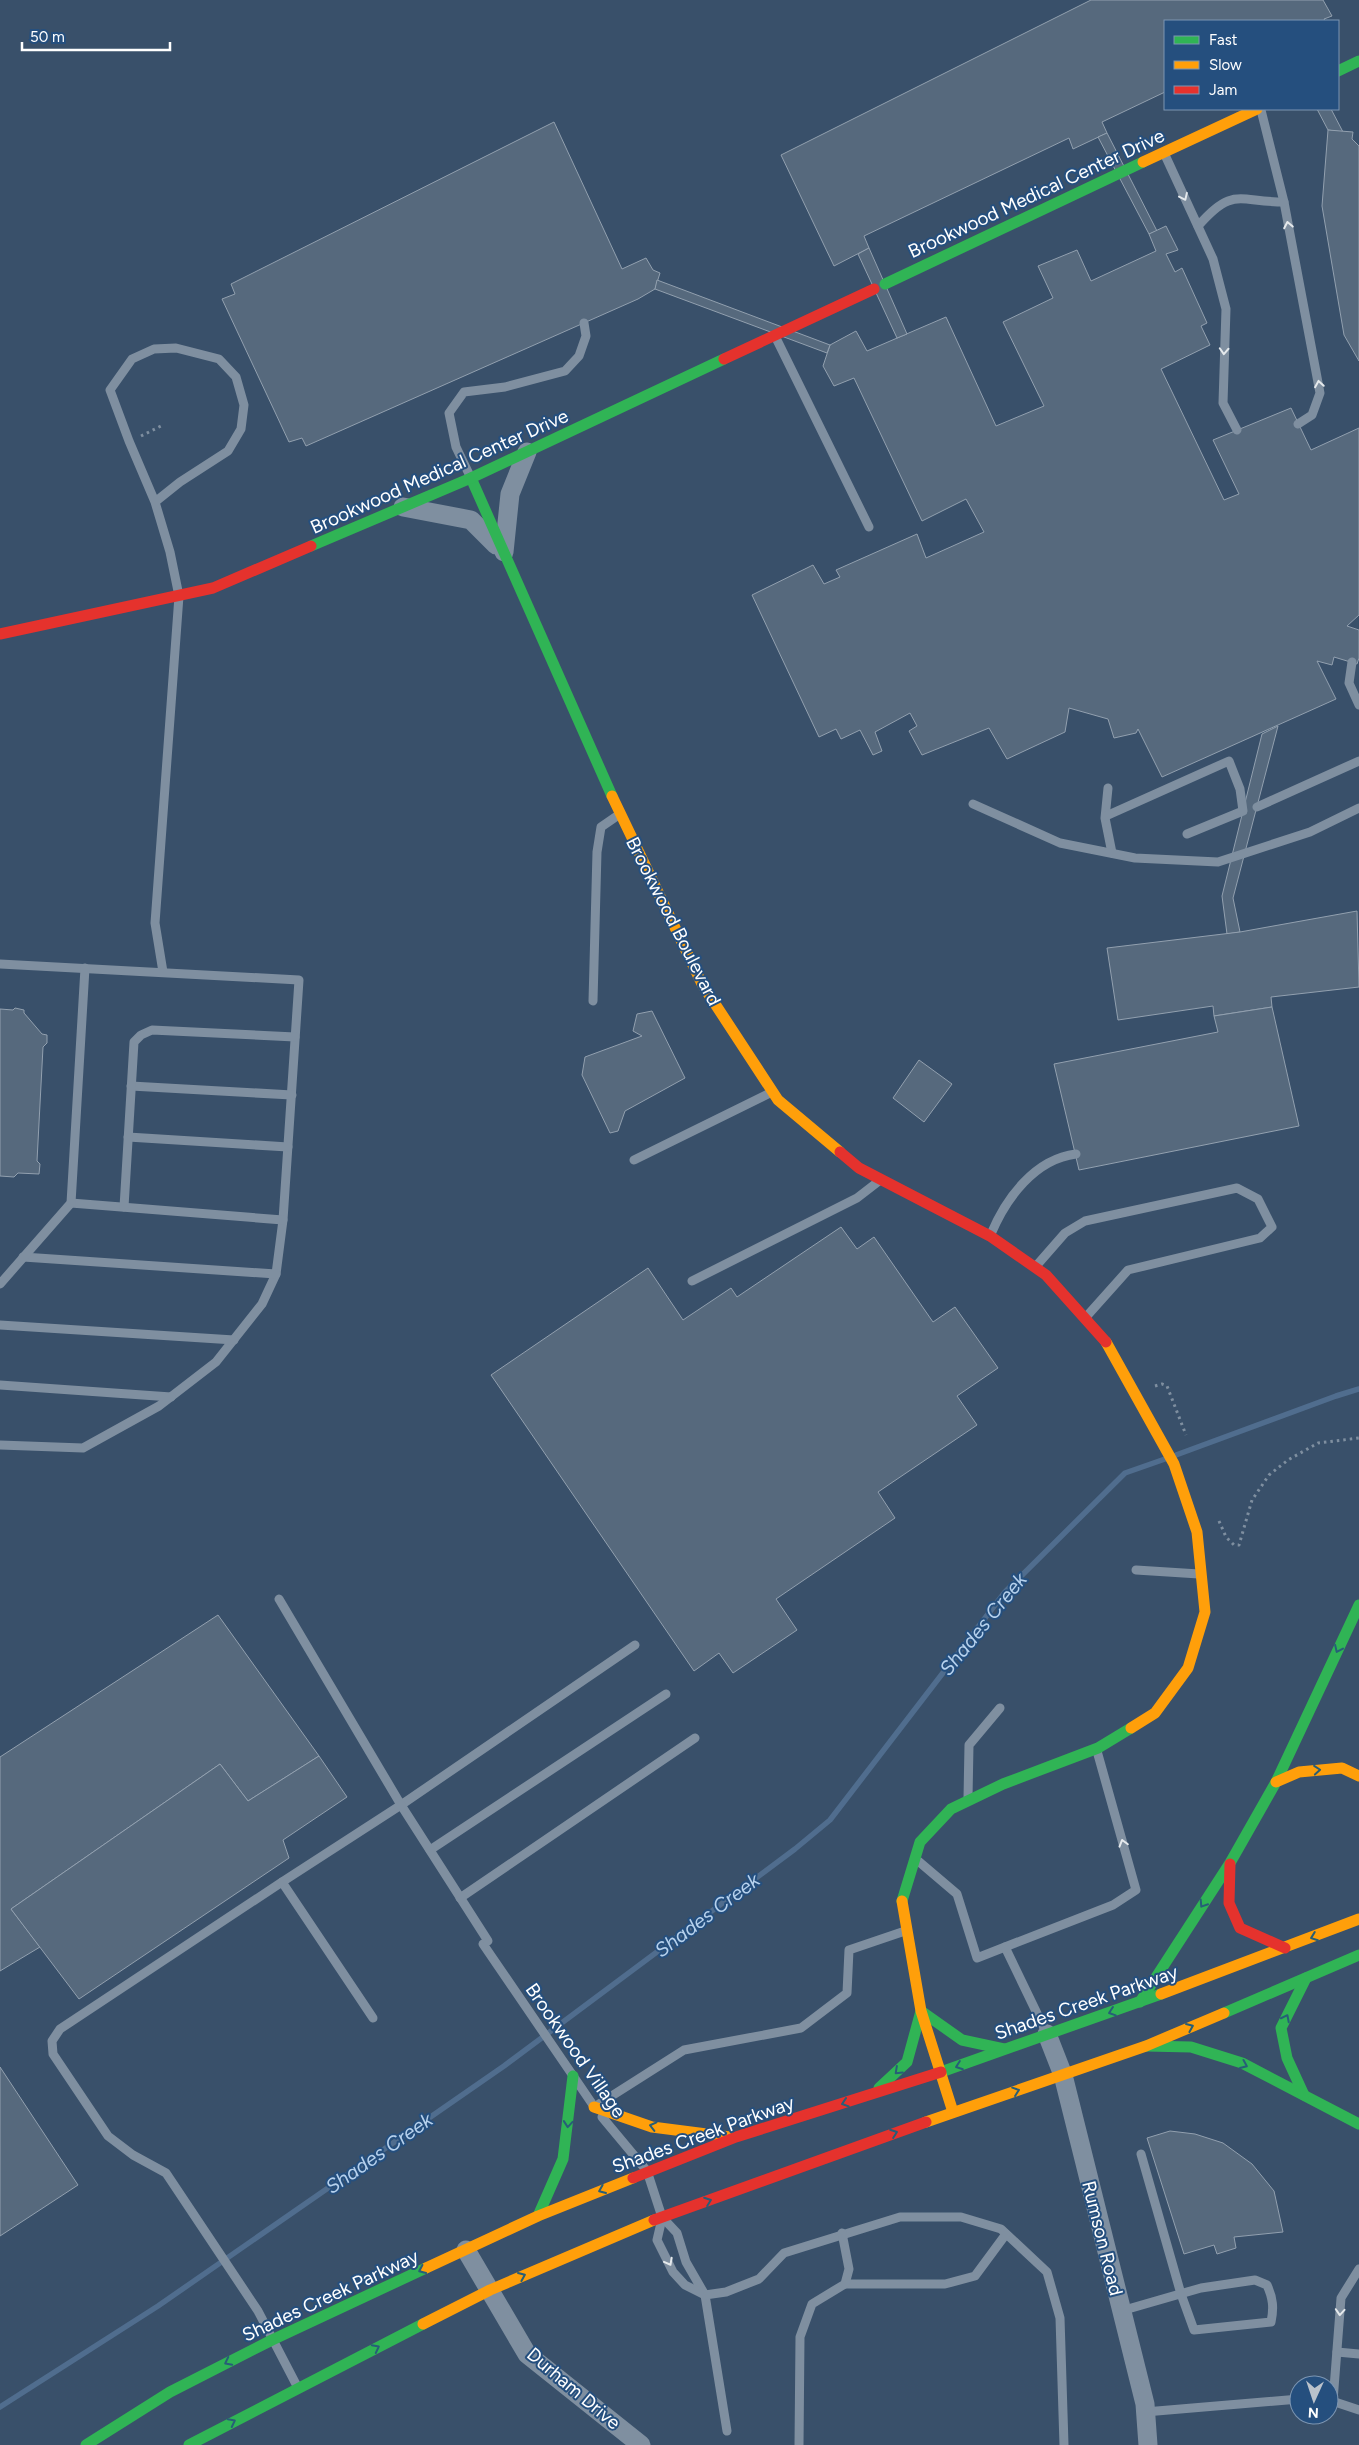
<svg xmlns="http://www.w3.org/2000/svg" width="1359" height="2445" viewBox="0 0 1359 2445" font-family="Figtree,sans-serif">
<rect width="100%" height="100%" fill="#39506a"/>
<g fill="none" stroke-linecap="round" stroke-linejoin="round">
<g stroke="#506d8e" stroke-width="5.5">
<polyline points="1176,1455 1336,1396 1359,1389"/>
<polyline points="0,2407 158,2306 504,2066 795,1849 830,1820 1005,1592 1125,1473 1165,1459"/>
</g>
</g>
<g fill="#56697d" stroke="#92a0af">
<polygon points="1091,0 1323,0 1332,16 1324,19 1325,21 1165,21 1165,92 1102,122 1107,133 1073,149 1069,138 864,236 869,248 834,266 781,155"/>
<polygon points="1317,109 1331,109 1343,132 1328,130"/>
<polygon points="554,122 622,269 646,258 653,270 660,273 655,289 638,299 306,446 302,438 289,442 222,299 235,294 231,284"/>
<polygon points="1328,130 1353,132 1352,139 1359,146 1359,361 1344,335 1322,206"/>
<polygon points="1107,133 1157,231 1149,234 1098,137"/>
<polygon points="1166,226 1178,250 1166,254 1175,272 1182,268 1207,323 1201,326 1210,345 1161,369 1224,500 1239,494 1213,440 1291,408 1311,450 1359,428 1359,615 1347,626 1359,630 1359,658 1357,664 1334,657 1332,665 1317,661 1336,699 1162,777 1138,729 1136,733 1114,738 1108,719 1069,708 1065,732 1007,759 989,728 922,755 909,731 917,726 910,713 875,732 882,751 873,755 860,730 841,739 836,729 819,737 752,595 813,565 824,584 840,577 836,570 917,534 926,558 984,532 966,499 922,521 854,378 834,386 823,366 830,345 856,331 867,351 946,317 996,426 1044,406 1003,322 1053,298 1038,266 1077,250 1091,281 1156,251 1149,234"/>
<polygon points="869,248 907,334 897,338 858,254"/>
<polygon points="657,280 830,345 827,353 655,289"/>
<polygon points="1278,726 1233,898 1240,932 1227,934 1222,896 1262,734"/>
<polygon points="1357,911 1359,987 1271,997 1272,1007 1214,1016 1213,1006 1118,1020 1107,948 1240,932"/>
<polygon points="1272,1007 1299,1126 1079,1170 1054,1064 1218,1032 1214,1016"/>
<polygon points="15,1008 24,1010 24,1013 42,1034 47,1035 47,1043 43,1047 37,1161 40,1164 39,1174 18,1173 14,1177 0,1176 0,1009 13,1010"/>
<polygon points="652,1011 685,1078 625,1111 618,1131 610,1133 582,1075 585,1057 642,1036 633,1031 637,1014"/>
<polygon points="919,1060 952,1084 924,1122 893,1098"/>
<polygon points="841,1227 857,1249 874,1237 933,1322 955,1307 998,1368 957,1396 977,1425 878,1492 895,1518 776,1599 797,1630 733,1673 719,1653 694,1671 491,1375 648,1268 683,1320 731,1288 737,1297"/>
<polygon points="218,1615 319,1756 248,1801 220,1764 11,1909 40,1947 0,1971 0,1757"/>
<polygon points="319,1756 347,1797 283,1840 289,1858 79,1999 11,1909 220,1764 248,1801"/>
<polygon points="0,2067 78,2185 0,2236"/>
<polygon points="1170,2131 1195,2134 1223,2143 1252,2164 1274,2191 1283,2232 1234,2237 1236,2248 1217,2254 1214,2245 1184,2254 1147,2138"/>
</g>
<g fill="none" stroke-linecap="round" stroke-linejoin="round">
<g stroke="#7f8fa0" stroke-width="3" stroke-dasharray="2.5 4" stroke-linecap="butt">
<polyline points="141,436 163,425"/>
<polyline points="1155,1386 1162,1384 1167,1386 1186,1435"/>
<polyline points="1219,1521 1226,1537 1234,1545 1239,1545 1252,1500 1269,1475 1288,1460 1318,1443 1359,1438"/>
</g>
<g stroke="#7f8fa0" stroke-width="9">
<polyline points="1261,110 1284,202 1320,393 1312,415 1298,424"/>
<polyline points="1165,155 1213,259 1226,309 1223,403 1237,430"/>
<path d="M1198,226c35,-40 40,-24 86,-24"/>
<polyline points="776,338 869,527"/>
<polyline points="470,476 456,447 449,413 464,392 505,387 565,371 579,356 586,336 584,323"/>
<polyline points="155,502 180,482 228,451 241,429 244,405 236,377 219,359 176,348 154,349 132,359 110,390 129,441 155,502 170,552 179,596 155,923 163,972"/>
<polyline points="1352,662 1349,683 1359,705"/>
<polyline points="1108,788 1105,818 1112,853"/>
<polyline points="973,804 1060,843 1135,858 1218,862 1310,832 1359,808"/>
<polyline points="1257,807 1359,761"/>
<polyline points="1106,816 1229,761 1240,789 1243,811 1187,834"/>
<polyline points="0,964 299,980 283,1220 276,1274 262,1304 216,1362 159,1406 83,1448 0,1445"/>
<polyline points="593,1001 597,852 601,827 617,816"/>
<polyline points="131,1086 292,1095"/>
<polyline points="128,1137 288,1147"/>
<polyline points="634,1160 770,1093"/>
<polyline points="71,1203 283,1220"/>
<polyline points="124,1207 134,1042 141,1035 152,1030 295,1037"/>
<path d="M991,1234c15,-36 44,-75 85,-80"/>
<polyline points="23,1257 276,1274"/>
<polyline points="1037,1265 1065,1233 1085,1221 1237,1188 1258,1199 1272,1227 1260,1238 1128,1270 1086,1317"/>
<polyline points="692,1281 857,1198 879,1181"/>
<polyline points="0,1284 71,1203 85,968"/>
<polyline points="0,1325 234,1340"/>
<polyline points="0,1385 171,1397"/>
<polyline points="1136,1570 1199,1574"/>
<polyline points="279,1599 401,1805 635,1645"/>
<polyline points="968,1798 969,1745 1000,1708"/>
<polyline points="430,1850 666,1694"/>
<polyline points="917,1860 957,1894 977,1958 1005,1947"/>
<polyline points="282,1882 60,2029 52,2041 53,2054 108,2136 133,2155 166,2173 258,2311 298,2388"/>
<polyline points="460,1898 695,1738"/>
<polyline points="483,1944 593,2105"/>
<polyline points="373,2018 282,1882 401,1805 488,1941"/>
<polyline points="1046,2032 1005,1947 1113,1905 1136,1890 1097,1751"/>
<polyline points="599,2104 684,2050 801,2028 847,1993 849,1950 905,1931"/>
<polyline points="602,2117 647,2171 662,2217 677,2233 686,2262 705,2295 727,2431"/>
<polyline points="661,2223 657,2240 673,2272 685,2285 705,2295 726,2292 759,2279 784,2253 900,2217 961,2217 1001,2229 1047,2272 1060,2318 1064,2445"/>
<polyline points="845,2284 945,2284 975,2276 1006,2234"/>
<path d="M1121,2311l80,-23 54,-8 12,5c6,13 7,23 4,37l-77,8 -13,-36 -40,-140"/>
<polyline points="1337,2352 1359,2354"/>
<polyline points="1329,2400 1359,2410"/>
<polyline points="1333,2401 1341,2298 1359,2269"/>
<polyline points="1145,2412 1299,2399"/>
<polyline points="799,2445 800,2337 812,2304 845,2284 849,2269 842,2233"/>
</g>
<g stroke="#7f8fa0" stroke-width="19">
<polyline points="403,507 471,520 496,545"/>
<polyline points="504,552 510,494 527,452"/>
<polyline points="1047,2034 1063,2075 1145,2404 1148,2445"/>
<polyline points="466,2250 527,2354 641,2445"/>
</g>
<g stroke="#30b455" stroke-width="11">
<polyline points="1338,71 1359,61"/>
<polyline points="885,284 1143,162"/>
<polyline points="471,478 612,796"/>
<polyline points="311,546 471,478 724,359"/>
<polyline points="902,1901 920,1842 951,1809 1003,1784 1098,1748 1131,1728"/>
<polyline points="1140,2002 1230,1863 1276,1782 1359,1605"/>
<polyline points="1224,2013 1359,1955"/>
<polyline points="1146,2046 1191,2047 1242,2063 1359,2124"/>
<polyline points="941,2072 1161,1994"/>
<polyline points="879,2088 907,2062 921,2011 962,2040 1004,2049"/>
<polyline points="1304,2095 1287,2058 1281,2028 1306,1978"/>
<polyline points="538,2216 563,2159 573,2076"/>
<polyline points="86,2445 170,2392 272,2340 426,2268"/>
<polyline points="189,2445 423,2324"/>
</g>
<g stroke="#ff9f0a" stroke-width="11">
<polyline points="1143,162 1257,109"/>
<polyline points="612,796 702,984 778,1100 840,1152"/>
<polyline points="1106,1342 1174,1464 1197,1532 1205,1612 1188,1668 1155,1713 1131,1728"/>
<polyline points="1276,1782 1299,1772 1342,1768 1359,1776"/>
<polyline points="902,1901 921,2011 953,2112"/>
<polyline points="1161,1994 1359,1919"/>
<polyline points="594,2107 652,2127 730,2137"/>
<polyline points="926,2122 1146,2046 1224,2013"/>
<polyline points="426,2268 538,2216 633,2178"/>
<polyline points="423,2324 490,2290 654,2220"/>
</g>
<g stroke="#e5322d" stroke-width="11">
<polyline points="724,359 874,289"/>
<polyline points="0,634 213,588 311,546"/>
<polyline points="840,1152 859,1168 990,1236 1046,1275 1106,1342"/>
<polyline points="1230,1864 1229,1903 1240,1928 1285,1948"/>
<polyline points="633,2178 736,2137 941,2072"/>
<polyline points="654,2220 926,2122"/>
</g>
</g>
<defs><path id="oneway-chevron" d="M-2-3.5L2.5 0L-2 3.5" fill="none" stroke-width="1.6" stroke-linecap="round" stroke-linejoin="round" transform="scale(1.25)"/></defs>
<g stroke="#e5e9ec">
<use href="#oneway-chevron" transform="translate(1184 197) rotate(65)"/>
<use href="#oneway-chevron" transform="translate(1288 225) rotate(-101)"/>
<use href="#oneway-chevron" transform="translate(1224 351) rotate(93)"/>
<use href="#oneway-chevron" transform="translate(1319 384) rotate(-99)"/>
<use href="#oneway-chevron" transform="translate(1123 1843) rotate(-106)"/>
<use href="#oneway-chevron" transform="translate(669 2262) rotate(62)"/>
<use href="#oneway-chevron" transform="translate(1340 2312) rotate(94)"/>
</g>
<g stroke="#275e78">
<use href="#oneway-chevron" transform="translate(1338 1649) rotate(115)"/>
<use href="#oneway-chevron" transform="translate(1317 1770) rotate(-5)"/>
<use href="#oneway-chevron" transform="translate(1203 1904) rotate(123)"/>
<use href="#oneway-chevron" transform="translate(1314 1937) rotate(159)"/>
<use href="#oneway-chevron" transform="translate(1112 2012) rotate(161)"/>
<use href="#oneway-chevron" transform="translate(1286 2018) rotate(-63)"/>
<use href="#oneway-chevron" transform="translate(1190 2027) rotate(-23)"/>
<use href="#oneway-chevron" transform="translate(1244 2065) rotate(24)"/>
<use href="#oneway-chevron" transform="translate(959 2066) rotate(160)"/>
<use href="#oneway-chevron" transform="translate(898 2071) rotate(137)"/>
<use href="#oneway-chevron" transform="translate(1016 2091) rotate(-19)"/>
<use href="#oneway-chevron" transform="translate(845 2103) rotate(162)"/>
<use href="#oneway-chevron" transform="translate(568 2124) rotate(95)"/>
<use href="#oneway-chevron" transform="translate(653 2126) rotate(-166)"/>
<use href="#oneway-chevron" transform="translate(894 2133) rotate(-20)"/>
<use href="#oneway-chevron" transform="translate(602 2190) rotate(157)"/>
<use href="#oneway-chevron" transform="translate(708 2201) rotate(-20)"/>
<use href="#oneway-chevron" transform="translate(422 2270) rotate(155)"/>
<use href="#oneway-chevron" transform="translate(522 2276) rotate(-23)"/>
<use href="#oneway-chevron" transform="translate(376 2348) rotate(-27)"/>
<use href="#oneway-chevron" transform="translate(228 2362) rotate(153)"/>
<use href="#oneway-chevron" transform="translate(232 2422) rotate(-27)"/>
</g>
<g text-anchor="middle" stroke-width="4" stroke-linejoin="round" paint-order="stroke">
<g font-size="19" fill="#fff" stroke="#254f7e">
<text transform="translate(1036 193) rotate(-25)" y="7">Brookwood Medical Center Drive</text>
<text transform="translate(439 471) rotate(-24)" y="7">Brookwood Medical Center Drive</text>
<text transform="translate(674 921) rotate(63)" y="7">Brookwood Boulevard</text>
<text transform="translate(1086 2002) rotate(-19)" y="7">Shades Creek Parkway</text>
<text transform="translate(576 2050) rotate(55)" y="7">Brookwood Village</text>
<text transform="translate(703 2134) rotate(-20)" y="7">Shades Creek Parkway</text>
<text transform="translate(1103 2238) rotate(76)" y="7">Rumson Road</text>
<text transform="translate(330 2295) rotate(-25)" y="7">Shades Creek Parkway</text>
<text transform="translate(574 2388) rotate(40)" y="7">Durham Drive</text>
</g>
<g font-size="20" font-style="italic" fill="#b6d1ed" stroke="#254f7e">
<text transform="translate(983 1624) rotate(-51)" y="7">Shades Creek</text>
<text transform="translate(707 1915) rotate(-37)" y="7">Shades Creek</text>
<text transform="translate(379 2153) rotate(-35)" y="7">Shades Creek</text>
</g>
</g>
<rect x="1164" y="20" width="175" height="90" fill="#254f7e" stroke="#7c95b2"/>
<rect x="1174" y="36" width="25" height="8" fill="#30b455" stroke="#7c95b2"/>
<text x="1209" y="45" font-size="15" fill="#ffffff">Fast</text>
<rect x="1174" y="61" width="25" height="8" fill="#ff9f0a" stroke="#7c95b2"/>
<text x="1209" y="70" font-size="15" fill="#ffffff">Slow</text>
<rect x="1174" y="86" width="25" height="8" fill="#e5322d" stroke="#7c95b2"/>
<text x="1209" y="95" font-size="15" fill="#ffffff">Jam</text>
<g transform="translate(1314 2400) rotate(183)"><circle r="24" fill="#254f7e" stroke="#7c95b2"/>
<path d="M0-4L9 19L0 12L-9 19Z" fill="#bac2cb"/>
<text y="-8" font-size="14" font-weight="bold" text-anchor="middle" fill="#ffffff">N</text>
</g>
<path d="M22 42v8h148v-8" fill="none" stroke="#ffffff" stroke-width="2.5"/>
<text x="30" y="42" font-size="15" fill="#ffffff" stroke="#254f7e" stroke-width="4" paint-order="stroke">50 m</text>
</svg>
